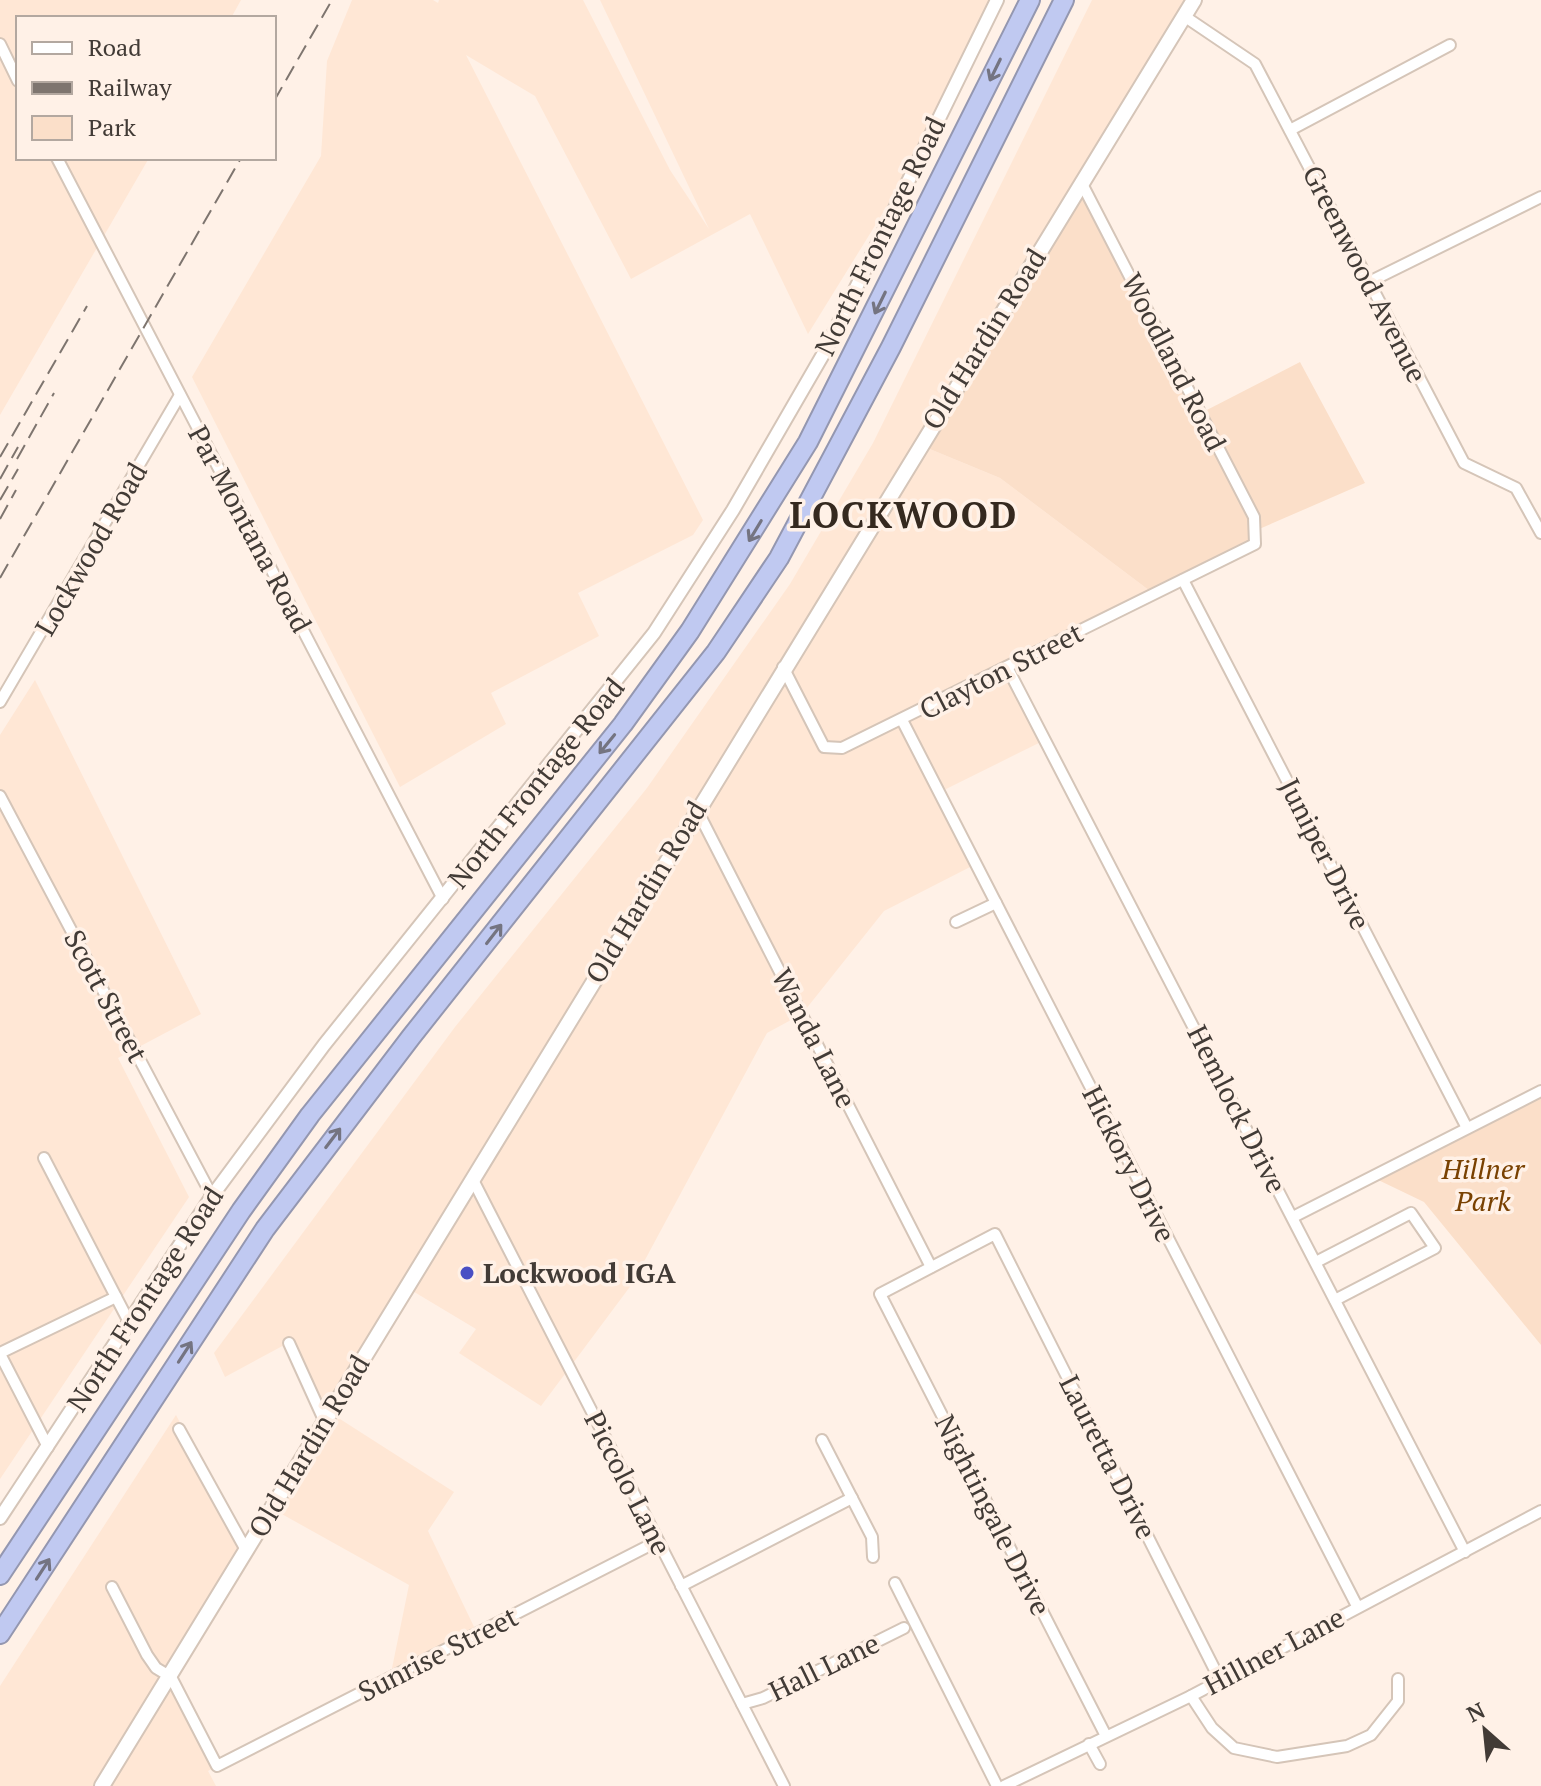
<svg xmlns="http://www.w3.org/2000/svg" width="1541" height="1786" viewBox="0 0 1541 1786" font-family="'PT Serif',serif">
<rect width="100%" height="100%" fill="#fff1e7"/>
<g fill="#ffe7d5">
<polygon points="0,0 241,0 231,18 18,18 18,158 149,158 0,415"/>
<polygon points="352,0 433,0 438,3 439,0 583,0 670,170 709,229 600,0 997,0 923,148 808,334 750,214 631,279 535,96 466,55 703,520 693,535 578,593 599,636 491,693 506,724 400,787 192,377 321,156 327,61"/>
<polygon points="1092,0 1194,0 920,445 1000,478 1154,594 1007,667 1045,740 940,792 976,864 884,911 802,1014 767,1033 632,1284 541,1406 459,1353 476,1329 406,1287 329,1412 454,1492 428,1531 477,1633 390,1678 409,1585 271,1508 324,1420 288,1343 225,1377 214,1353 455,1027 647,788 790,584 873,443"/>
<polygon points="35,680 201,1014 118,1058 189,1197 0,1479 0,735"/>
<polygon points="176,1415 246,1550 171,1677 217,1766 208,1771 216,1786 0,1786 0,1686"/>
</g>
<g fill="#fbdfc9">
<polygon points="1081,182 1201,413 1300,362 1365,483 1257,530 1255,544 1154,594 1000,478 920,445"/>
<polygon points="1541,1091 1541,1345 1424,1202 1372,1177"/>
</g>
<g fill="none" stroke-linecap="round" stroke-linejoin="round">
<g stroke="#d5c5b8" stroke-width="14">
<g id="minor">
<polyline points="1184,16 1255,64 1464,463 1516,488 1541,533"/>
<polyline points="0,44 18,81"/>
<polyline points="1290,130 1450,45"/>
<polyline points="57,158 443,899"/>
<polyline points="1367,283 1541,197"/>
<polyline points="1183,580 1467,1128"/>
<polyline points="783,667 824,747 842,748 1255,544 1254,517 1081,182"/>
<polyline points="1007,667 1465,1552"/>
<polyline points="0,702 180,395"/>
<polyline points="902,720 1357,1606"/>
<polyline points="0,796 212,1196"/>
<polyline points="697,810 931,1267"/>
<polyline points="956,922 996,903"/>
<polyline points="44,1158 129,1322"/>
<polyline points="473,1180 784,1786"/>
<polyline points="1293,1217 1541,1091"/>
<polyline points="1316,1262 1411,1213 1435,1248 1335,1300"/>
<polyline points="289,1343 324,1420"/>
<polyline points="0,1353 116,1297"/>
<polyline points="0,1354 48,1447"/>
<polyline points="179,1429 246,1550"/>
<polyline points="822,1440 872,1537 873,1557"/>
<polyline points="895,1583 997,1786"/>
<polyline points="681,1586 852,1498"/>
<polyline points="112,1587 147,1655 156,1668 171,1677 217,1766 658,1541"/>
<polyline points="1191,1696 1212,1728 1234,1748 1277,1757 1347,1746 1371,1735 1398,1701 1398,1679"/>
<polyline points="742,1704 763,1698 904,1628"/>
<polyline points="1106,1736 880,1294 995,1234 1220,1680"/>
<polyline points="1089,1744 1100,1764"/>
<polyline points="1004,1786 1191,1696 1541,1511"/>
</g>
</g>
<g stroke="#d5c5b8" stroke-width="16">
<polyline id="tertiary" points="0,1518 212,1196 324,1045 654,633 733,510 825,351 997,0"/>
</g>
<g stroke="#d5c5b8" stroke-width="18">
<polyline id="secondary" points="102,1786 1194,0"/>
</g>
<g stroke="#9497b0" stroke-width="22">
<g id="motorway">
<polyline points="0,1575 241,1211 310,1115 623,724 690,631 808,442 1030,0"/>
<polyline points="0,1634 265,1229 411,1037 716,652 779,558 891,347 1064,0"/>
</g>
</g>
<use href="#minor" stroke="#fff" stroke-width="10"/>
<use href="#tertiary" stroke="#fff" stroke-width="12"/>
<use href="#secondary" stroke="#fff" stroke-width="14"/>
<use href="#motorway" stroke="#c0c9f1" stroke-width="18"/>
<g stroke="#7e756f" stroke-width="2" stroke-dasharray="16 8" stroke-linecap="butt">
<polyline points="274,101 332,0"/>
<polyline points="0,457 87,306"/>
<polyline points="17,459 54,393"/>
<polyline points="0,479 18,447"/>
<polyline points="0,500 18,469"/>
<polyline points="0,519 16,490"/>
<polyline points="0,578 241,158"/>
</g>
</g>
<defs><path id="oneway-shaft" d="M-6 0H5M1.5-3L5.5 0L1.5 3" fill="none" stroke-width="1.6" stroke-linecap="round" stroke-linejoin="round" transform="scale(2)"/></defs>
<g stroke="#747481">
<use href="#oneway-shaft" transform="translate(995 70) rotate(116)"/>
<use href="#oneway-shaft" transform="translate(880 303) rotate(116)"/>
<use href="#oneway-shaft" transform="translate(755 531) rotate(121)"/>
<use href="#oneway-shaft" transform="translate(607 744) rotate(129)"/>
<use href="#oneway-shaft" transform="translate(494 934) rotate(-52)"/>
<use href="#oneway-shaft" transform="translate(333 1138) rotate(-53)"/>
<use href="#oneway-shaft" transform="translate(185 1352) rotate(-57)"/>
<use href="#oneway-shaft" transform="translate(43 1569) rotate(-57)"/>
</g>
<circle fill="#4a4fc4" stroke="#fff1e7" stroke-width="3" cx="467" cy="1273" r="8"/>
<g text-anchor="middle" stroke-width="7" stroke-linejoin="round" paint-order="stroke">
<g font-size="28" fill="#423b36" stroke="#fff1e7">
<text transform="translate(880 236) rotate(-64)" y="10">North Frontage Road</text>
<text transform="translate(1365 274) rotate(63)" y="10">Greenwood Avenue</text>
<text transform="translate(984 339) rotate(-58)" y="10">Old Hardin Road</text>
<text transform="translate(1174 362) rotate(63)" y="10">Woodland Road</text>
<text transform="translate(250 529) rotate(62)" y="10">Par Montana Road</text>
<text transform="translate(91 549) rotate(-60)" y="10">Lockwood Road</text>
<text transform="translate(1001 671) rotate(-27)" y="10">Clayton Street</text>
<text transform="translate(536 783) rotate(-51)" y="10">North Frontage Road</text>
<text transform="translate(1325 854) rotate(63)" y="10">Juniper Drive</text>
<text transform="translate(646 892) rotate(-59)" y="10">Old Hardin Road</text>
<text transform="translate(106 996) rotate(62)" y="10">Scott Street</text>
<text transform="translate(814 1038) rotate(63)" y="10">Wanda Lane</text>
<text transform="translate(1237 1109) rotate(63)" y="10">Hemlock Drive</text>
<text transform="translate(1129 1164) rotate(63)" y="10">Hickory Drive</text>
<text transform="translate(145 1299) rotate(-57)" y="10">North Frontage Road</text>
<text transform="translate(309 1446) rotate(-59)" y="10">Old Hardin Road</text>
<text transform="translate(1108 1457) rotate(63)" y="10">Lauretta Drive</text>
<text transform="translate(628 1483) rotate(63)" y="10">Piccolo Lane</text>
<text transform="translate(993 1515) rotate(63)" y="10">Nightingale Drive</text>
<text transform="translate(1274 1651) rotate(-28)" y="10">Hillner Lane</text>
<text transform="translate(438 1654) rotate(-27)" y="10">Sunrise Street</text>
<text transform="translate(824 1667) rotate(-26)" y="10">Hall Lane</text>
</g>
<g font-size="28" font-style="italic" fill="#794101" stroke="#fff1e7">
<text x="1483" y="1179">Hillner<tspan x="1483" dy="32">Park</tspan></text>
</g>
<g font-size="28" font-weight="bold" fill="#423b36" stroke="#fff1e7" text-anchor="start">
<text x="483" y="1283">Lockwood IGA</text>
</g>
<g font-size="36" font-weight="bold" letter-spacing="2" fill="#35291f" stroke="#fff1e7">
<text x="904" y="528">LOCKWOOD</text>
</g>
</g>
<rect x="16" y="16" width="260" height="144" fill="#fff1e7" stroke="#b3a8a0" stroke-width="2"/>
<rect x="32" y="42" width="40" height="12" fill="#ffffff" stroke="#b3a8a0" stroke-width="2"/>
<text x="88" y="56" font-size="24" fill="#423b36">Road</text>
<rect x="32" y="82" width="40" height="12" fill="#7e756f" stroke="#b3a8a0" stroke-width="2"/>
<text x="88" y="96" font-size="24" fill="#423b36">Railway</text>
<rect x="32" y="116" width="40" height="24" fill="#fbdfc9" stroke="#b3a8a0" stroke-width="2"/>
<text x="88" y="136" font-size="24" fill="#423b36">Park</text>
<g transform="translate(1485 1730) rotate(333)" stroke="#fff1e7" stroke-width="6" paint-order="stroke">
<path d="M0-6L14 30L0 20L-14 30Z" fill="#423b36"/>
<text y="-12" font-size="22" font-weight="bold" text-anchor="middle" fill="#423b36">N</text>
</g>
</svg>
